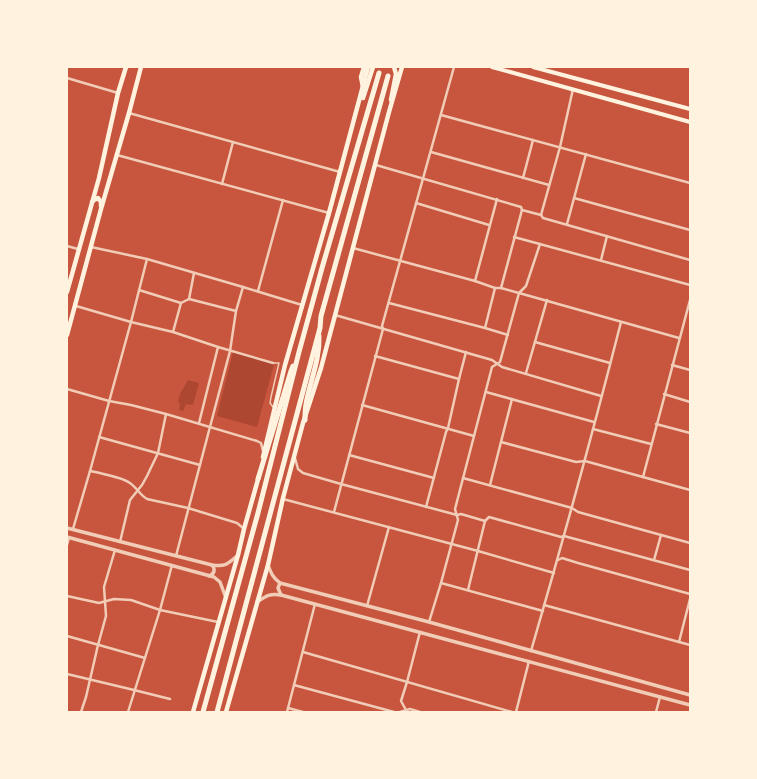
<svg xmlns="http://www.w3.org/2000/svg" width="757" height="779" viewBox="0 0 757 779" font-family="'Crimson Pro',serif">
<rect width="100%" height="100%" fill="#c8553d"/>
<g fill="#ae4732">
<polygon points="233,352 274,364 257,427 217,416"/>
<path d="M188,380l11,3 -6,22 -7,-1 -3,7 -4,-1 1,-6 -2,-2c1,-4 2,-10 5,-13 2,-4 3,-5 5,-9z"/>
</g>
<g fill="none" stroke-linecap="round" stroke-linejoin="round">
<polyline stroke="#f1ccb7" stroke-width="1.5" points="273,363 279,363 271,397 270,403 273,407"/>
<g stroke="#f1ccb7" stroke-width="2.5">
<polyline points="67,78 118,93"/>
<polyline points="573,89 560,147 541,215 543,218 690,260"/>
<polyline points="129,113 340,172"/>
<polyline points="441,115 690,183"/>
<polyline points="431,152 549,185"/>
<polyline points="117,155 329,213"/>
<polyline points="376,165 521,207 522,210 541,215"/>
<polyline points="523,178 533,140"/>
<polyline points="222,184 233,142"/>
<polyline points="574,198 690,230"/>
<polyline points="416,203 489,225"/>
<polyline points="567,224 586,154"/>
<polyline points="514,237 690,285"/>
<polyline points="67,246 78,249"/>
<polyline points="91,247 147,259 243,287 302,305"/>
<polyline points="353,248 401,261 475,281 495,288 501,288 519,293 679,338"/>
<polyline points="601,260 607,236"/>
<polyline points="475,281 497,199"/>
<polyline points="501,288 522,210"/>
<polyline points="139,290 181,303 189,299 236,311"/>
<polyline points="258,291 283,200"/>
<polyline points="189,299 194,273"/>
<polyline points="389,303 485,328 508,335"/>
<polyline points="76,306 131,322 173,332 218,347 273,363"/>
<polyline points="335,315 492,360 502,367 601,396"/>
<polyline points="485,328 495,288"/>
<polyline points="173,332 181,303"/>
<polyline points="535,342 610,363"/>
<polyline points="375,356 459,379"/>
<polyline points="672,365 690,370"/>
<polyline points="526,373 547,300"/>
<polyline points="67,389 109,401 131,405 166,414 257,441 261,443 263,451"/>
<polyline points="486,392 594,422"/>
<polyline points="664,394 690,402"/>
<polyline points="362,405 474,436"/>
<polyline points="199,423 218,347"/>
<polyline points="656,424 690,433"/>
<polyline points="593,429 651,444"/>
<polyline points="99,437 200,465"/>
<polyline points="501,442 576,462 585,461 690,490"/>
<polyline points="349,455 434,478"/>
<polyline points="295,458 298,469 303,473 341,484 457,515 461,514 485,521 489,517 561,537 564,536 690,570"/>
<path d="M90,471c10,2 33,7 40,12 7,5 10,12 17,16l41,9 49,15 6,5"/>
<polyline points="643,477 690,300"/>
<polyline points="463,478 572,508 578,512 690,543"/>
<polyline points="490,485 512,399"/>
<polyline points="283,499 478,551 554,573"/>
<polyline points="426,507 446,432 448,428 459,379 466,352"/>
<polyline points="334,512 383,329 382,326 454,67"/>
<polyline points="73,529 90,471 131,322 147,259"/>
<polyline points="120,542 130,500 142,485 147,476 158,453 166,414"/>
<polyline points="67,545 69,538"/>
<polyline points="176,556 230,351 236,311 243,287"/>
<polyline points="558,560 562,558 578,563 690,594"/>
<polyline points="654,560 661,535"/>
<polyline points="441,583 543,611"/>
<polyline points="468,590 485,521"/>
<polyline points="67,596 99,603 114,599 131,600 160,610 218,622"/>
<polyline points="544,605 690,645"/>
<polyline points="367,606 389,527"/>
<polyline points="429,622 441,583 458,520 455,509 492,367 500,362 519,293 526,286 540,244"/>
<polyline points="67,636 145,658"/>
<polyline points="679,642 690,599"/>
<path d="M531,651c32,-110 62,-219 90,-329"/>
<polyline points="303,652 512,712"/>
<polyline points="67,674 134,690 170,699"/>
<polyline points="294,685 394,712"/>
<polyline points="288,708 303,712"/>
<polyline points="81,712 86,697 98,645 106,616 104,587 115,550"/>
<polyline points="128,712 160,610 172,565"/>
<polyline points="287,712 315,604"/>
<polyline points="400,712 410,709 420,712"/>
<polyline points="405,712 406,710 401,701 407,682 420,632"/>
<polyline points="516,712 529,661"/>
<polyline points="656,712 660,697"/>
</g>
<g stroke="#f1ccb7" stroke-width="3.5">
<path d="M67,528l145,37c13,2 16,-1 25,-9"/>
<polyline points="67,537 214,577 220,582 226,598"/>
<path d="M268,565c3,8 5,13 12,18l149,39 261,73"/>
<path d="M209,576c5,-2 7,-6 3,-11"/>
<polyline points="280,583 278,588 281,595"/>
<path d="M257,602c9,-6 13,-9 24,-7l409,110"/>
</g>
<g stroke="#fff3e0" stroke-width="4">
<polyline points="492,67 690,122"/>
<polyline points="533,67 690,109"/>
</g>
<g stroke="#fff3e0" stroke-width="4.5">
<polyline points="363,87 361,77 364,67"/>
<polyline points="363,98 373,67"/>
<polyline points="391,100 396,74 394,67"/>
<polyline points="92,202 94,200 98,198 101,202 101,206"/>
<polyline points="67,292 99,178 118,93 126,67"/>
<polyline points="67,335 101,209 129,113 141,67"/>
<polyline points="263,457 285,365 329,213 368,67"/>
<polyline points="193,712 238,555 244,529 259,476"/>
<polyline points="226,712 268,565 283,498 303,423 321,368 389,112 402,67"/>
</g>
<g stroke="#fff3e0" stroke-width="5">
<path d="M305,420c0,-5 0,-11 1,-16 4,-23 14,-44 13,-68"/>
<polyline points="258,479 291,371 293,366"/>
<polyline points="203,712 258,513 299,352 322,268 379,73"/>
<polyline points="217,712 320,328 321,316 388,76"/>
</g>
</g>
<rect width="757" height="779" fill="none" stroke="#fff3e0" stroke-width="136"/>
</svg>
